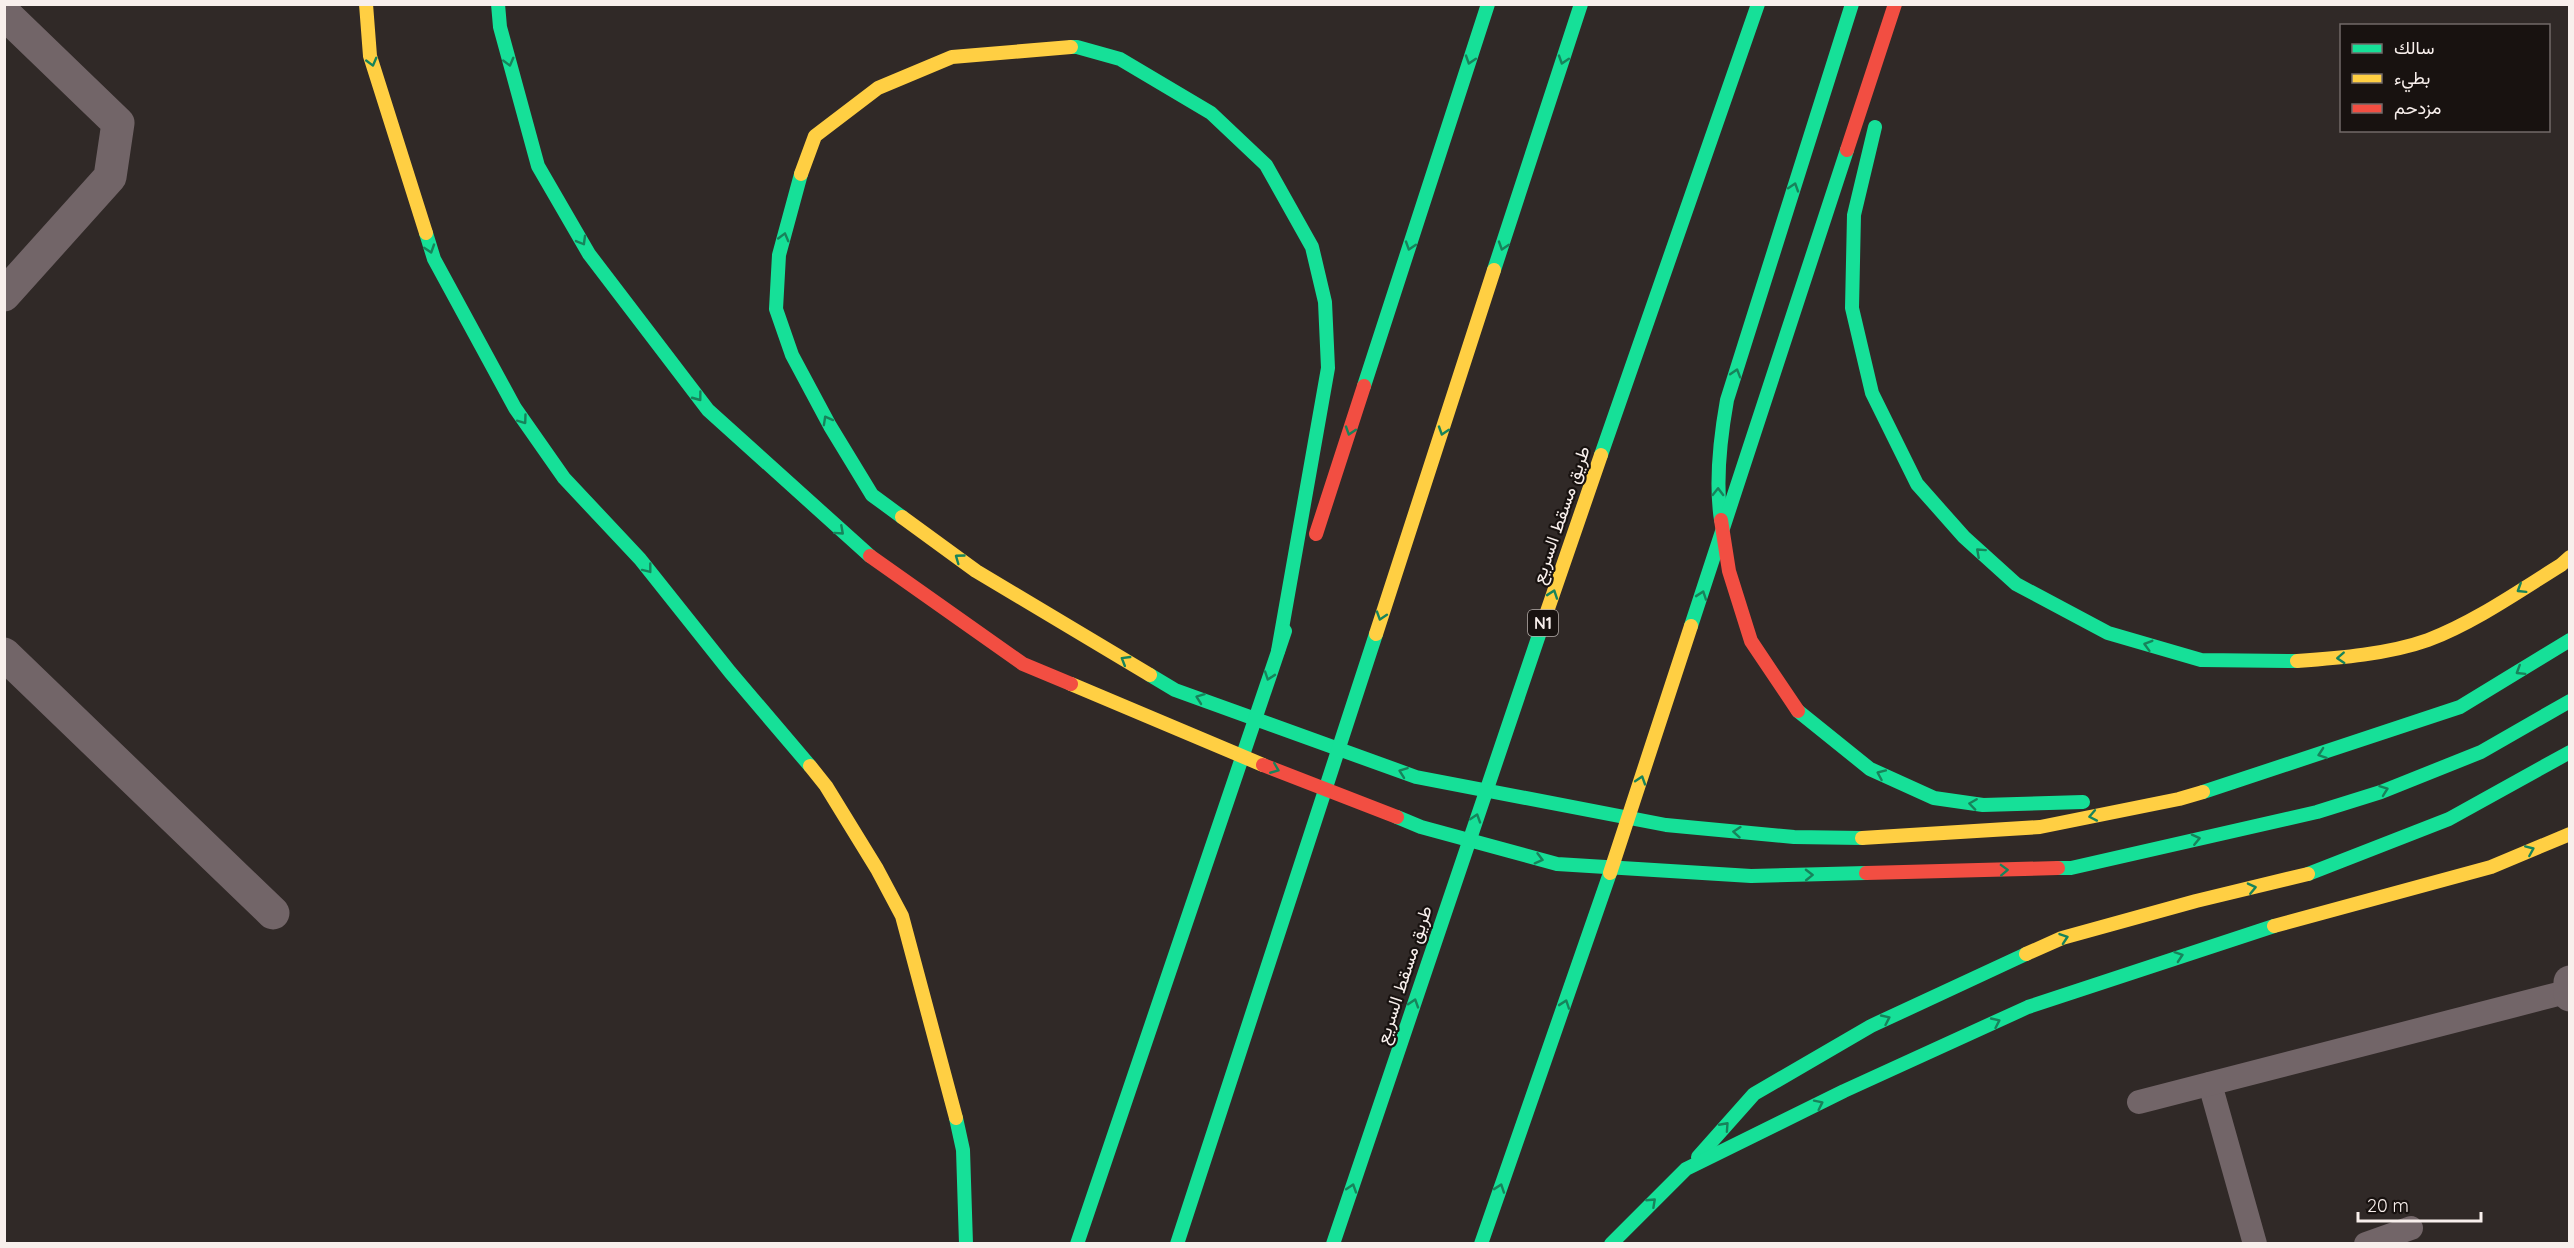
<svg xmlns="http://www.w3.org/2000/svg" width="2574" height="1248" viewBox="0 0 2574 1248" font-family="Quicksand,Vazirmatn,sans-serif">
<rect width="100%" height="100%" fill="#302927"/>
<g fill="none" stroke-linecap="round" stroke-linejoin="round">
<g stroke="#726568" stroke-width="24">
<polyline points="2210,1084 2255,1244"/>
<polyline points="2139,1102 2570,991"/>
<polyline points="2366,1244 2411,1228"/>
</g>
<g stroke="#726568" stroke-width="33">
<polyline points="4,13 118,123 110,177 4,295"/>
<polyline points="4,654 273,913"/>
<polyline points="2570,982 2570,995"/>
</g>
<g stroke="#16e098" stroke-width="14">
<polyline points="498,4 500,27 538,166 589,254 708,410 870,556"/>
<polyline points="1071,47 1077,47 1120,59 1211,113 1266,165 1312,247 1325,302 1328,368 1278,651"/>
<polyline points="1875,127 1854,215 1852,308 1872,393 1917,484 1964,537 2016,584 2108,633 2201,660 2297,661"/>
<polyline points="801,174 779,255 776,309 792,355 830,426 872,495 902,517"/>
<polyline points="426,233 434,259 515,408 564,478 640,559 730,672 810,766"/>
<polyline points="1494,270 1581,4"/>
<polyline points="1364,386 1488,4"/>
<polyline points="1601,455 1758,4"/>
<path d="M1721,520c-6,-39 -1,-81 6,-120l125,-396"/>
<polyline points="1691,626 1847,150"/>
<polyline points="1150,675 1175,690 1416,777 1666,825 1794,837 1862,838"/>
<polyline points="1798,711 1870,769 1934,798 1983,805 2083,802"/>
<polyline points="2203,792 2460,707 2570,640"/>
<polyline points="1397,817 1421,827 1557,864 1751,876 1866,873"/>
<polyline points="2058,868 2071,868 2317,812 2381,792 2481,752 2570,701"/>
<polyline points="2308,874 2449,819 2570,752"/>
<polyline points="956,1118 963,1150 966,1244"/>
<polyline points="1698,1157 1754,1094 1871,1026 2026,954"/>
<polyline points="1077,1244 1285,631"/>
<polyline points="1177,1244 1376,634"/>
<polyline points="1333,1244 1541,629"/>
<polyline points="1481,1244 1610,873"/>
<polyline points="1611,1244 1686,1169 1844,1091 2028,1007 2274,926"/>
</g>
<g stroke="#ffcf43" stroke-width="14">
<polyline points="366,4 370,56 426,233"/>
<polyline points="801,174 815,136 878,88 952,57 1071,47"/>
<polyline points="902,517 976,571 1150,675"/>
<polyline points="1541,629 1601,455"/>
<polyline points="1376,634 1494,270"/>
<path d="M2297,661c42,-3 92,-7 131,-21 47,-18 91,-49 133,-75l9,-8"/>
<polyline points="1071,684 1263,765"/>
<polyline points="810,766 826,786 877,869 902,916 956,1118"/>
<polyline points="1862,838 2040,827 2179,799 2203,792"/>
<polyline points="1610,873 1691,626"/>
<polyline points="2274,926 2491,867 2570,834"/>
<polyline points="2026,954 2062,938 2196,901 2308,874"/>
</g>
<g stroke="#f24e42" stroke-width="14">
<polyline points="1847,150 1895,4"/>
<polyline points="1721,520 1729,571 1751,641 1798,711"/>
<polyline points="1316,534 1364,386"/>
<polyline points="870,556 1023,664 1071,684"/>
<polyline points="1263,765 1397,817"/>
<polyline points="1866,873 2058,868"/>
</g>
</g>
<defs><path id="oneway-chevron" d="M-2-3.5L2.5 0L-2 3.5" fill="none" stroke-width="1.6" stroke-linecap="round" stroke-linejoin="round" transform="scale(1.5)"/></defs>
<g stroke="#17835b">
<use href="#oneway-chevron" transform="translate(1470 60) rotate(108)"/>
<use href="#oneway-chevron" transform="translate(1563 60) rotate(108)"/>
<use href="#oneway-chevron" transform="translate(372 62) rotate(75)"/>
<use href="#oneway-chevron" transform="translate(509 62) rotate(75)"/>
<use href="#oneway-chevron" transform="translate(1794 187) rotate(-72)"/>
<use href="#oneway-chevron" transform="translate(784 237) rotate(-75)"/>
<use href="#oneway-chevron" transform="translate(582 241) rotate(60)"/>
<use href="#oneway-chevron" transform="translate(1410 246) rotate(108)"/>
<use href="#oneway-chevron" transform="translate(1503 246) rotate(108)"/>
<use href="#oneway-chevron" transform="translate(430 249) rotate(72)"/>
<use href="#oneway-chevron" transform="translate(1736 373) rotate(-73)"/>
<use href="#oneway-chevron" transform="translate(698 397) rotate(53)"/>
<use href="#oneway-chevron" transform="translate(523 420) rotate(54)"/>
<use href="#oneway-chevron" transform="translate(827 420) rotate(-119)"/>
<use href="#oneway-chevron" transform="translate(1350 431) rotate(108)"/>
<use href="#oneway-chevron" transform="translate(1443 431) rotate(108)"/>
<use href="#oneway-chevron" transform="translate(1718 492) rotate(-89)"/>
<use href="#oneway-chevron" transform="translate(840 531) rotate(42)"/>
<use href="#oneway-chevron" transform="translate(1980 552) rotate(-138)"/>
<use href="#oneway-chevron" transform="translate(959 558) rotate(-144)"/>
<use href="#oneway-chevron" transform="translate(648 569) rotate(52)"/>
<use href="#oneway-chevron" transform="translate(2521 589) rotate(148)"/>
<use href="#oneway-chevron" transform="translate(1553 594) rotate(-71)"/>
<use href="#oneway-chevron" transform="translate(1702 595) rotate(-71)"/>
<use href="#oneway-chevron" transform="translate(1381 616) rotate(108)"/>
<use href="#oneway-chevron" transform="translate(2148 645) rotate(-164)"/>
<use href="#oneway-chevron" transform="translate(2341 658) rotate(177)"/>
<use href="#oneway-chevron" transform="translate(1125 660) rotate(-149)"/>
<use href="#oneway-chevron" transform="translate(2520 671) rotate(148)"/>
<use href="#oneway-chevron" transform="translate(1269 676) rotate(109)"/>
<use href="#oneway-chevron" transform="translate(1200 698) rotate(-160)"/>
<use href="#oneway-chevron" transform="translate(2322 754) rotate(161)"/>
<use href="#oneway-chevron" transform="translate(1275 769) rotate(22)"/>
<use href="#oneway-chevron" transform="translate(1403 772) rotate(-160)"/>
<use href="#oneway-chevron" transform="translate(1881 774) rotate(-156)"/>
<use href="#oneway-chevron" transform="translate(1641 780) rotate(-72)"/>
<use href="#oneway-chevron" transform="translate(2384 790) rotate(-20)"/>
<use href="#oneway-chevron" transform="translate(1973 804) rotate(-172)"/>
<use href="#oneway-chevron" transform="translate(2093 816) rotate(169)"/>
<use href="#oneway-chevron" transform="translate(1476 818) rotate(-72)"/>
<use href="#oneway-chevron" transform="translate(1737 832) rotate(-175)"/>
<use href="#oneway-chevron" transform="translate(2196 839) rotate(-13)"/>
<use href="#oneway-chevron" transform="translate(2530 850) rotate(-23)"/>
<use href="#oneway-chevron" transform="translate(1539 859) rotate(15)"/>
<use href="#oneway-chevron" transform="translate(2004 870) rotate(-2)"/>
<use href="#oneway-chevron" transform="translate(1809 875) rotate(-1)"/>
<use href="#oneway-chevron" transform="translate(2252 888) rotate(-13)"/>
<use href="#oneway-chevron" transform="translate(2064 938) rotate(-19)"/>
<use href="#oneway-chevron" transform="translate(2179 956) rotate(-19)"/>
<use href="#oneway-chevron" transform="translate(1414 1003) rotate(-72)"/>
<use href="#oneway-chevron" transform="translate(1565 1004) rotate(-71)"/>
<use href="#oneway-chevron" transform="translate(1886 1019) rotate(-25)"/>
<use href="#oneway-chevron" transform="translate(1996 1022) rotate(-25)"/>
<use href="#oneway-chevron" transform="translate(1819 1104) rotate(-26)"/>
<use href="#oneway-chevron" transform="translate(1725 1126) rotate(-48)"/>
<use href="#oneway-chevron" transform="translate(1352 1188) rotate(-72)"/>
<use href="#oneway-chevron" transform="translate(1500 1188) rotate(-71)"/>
<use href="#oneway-chevron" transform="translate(1652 1202) rotate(-43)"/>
</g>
<g text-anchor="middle" stroke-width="4.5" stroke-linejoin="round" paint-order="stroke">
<rect fill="#181210" stroke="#b5adaa" stroke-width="1.5" x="1528" y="610" width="30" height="26" rx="4.5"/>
<g font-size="16" font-weight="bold" fill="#f8efec">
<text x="1543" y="629">N1</text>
</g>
<g font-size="18" fill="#f8efec" stroke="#181210">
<text transform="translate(1561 515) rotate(-71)" y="6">طريق مسقط السريع</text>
<text transform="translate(1404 975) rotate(-72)" y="6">طريق مسقط السريع</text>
</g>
</g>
<rect width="2574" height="1248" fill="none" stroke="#f8efec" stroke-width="12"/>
<rect x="2340" y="24" width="210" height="108" fill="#181210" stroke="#726a68" stroke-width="1.5"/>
<rect x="2352" y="44" width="30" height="9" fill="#16e098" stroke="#726a68" stroke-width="1.5"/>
<text x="2394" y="54" font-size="18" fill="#f8efec">سالك</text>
<rect x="2352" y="74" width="30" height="9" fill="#ffcf43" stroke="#726a68" stroke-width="1.5"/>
<text x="2394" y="84" font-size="18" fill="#f8efec">بطيء</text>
<rect x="2352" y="104" width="30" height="9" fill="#f24e42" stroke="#726a68" stroke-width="1.5"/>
<text x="2394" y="114" font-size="18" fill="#f8efec">مزدحم</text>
<path d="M2358 1212v9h123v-9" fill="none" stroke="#f8efec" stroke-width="3"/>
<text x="2367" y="1212" font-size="18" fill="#f8efec" stroke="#181210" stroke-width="4.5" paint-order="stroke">20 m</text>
</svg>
